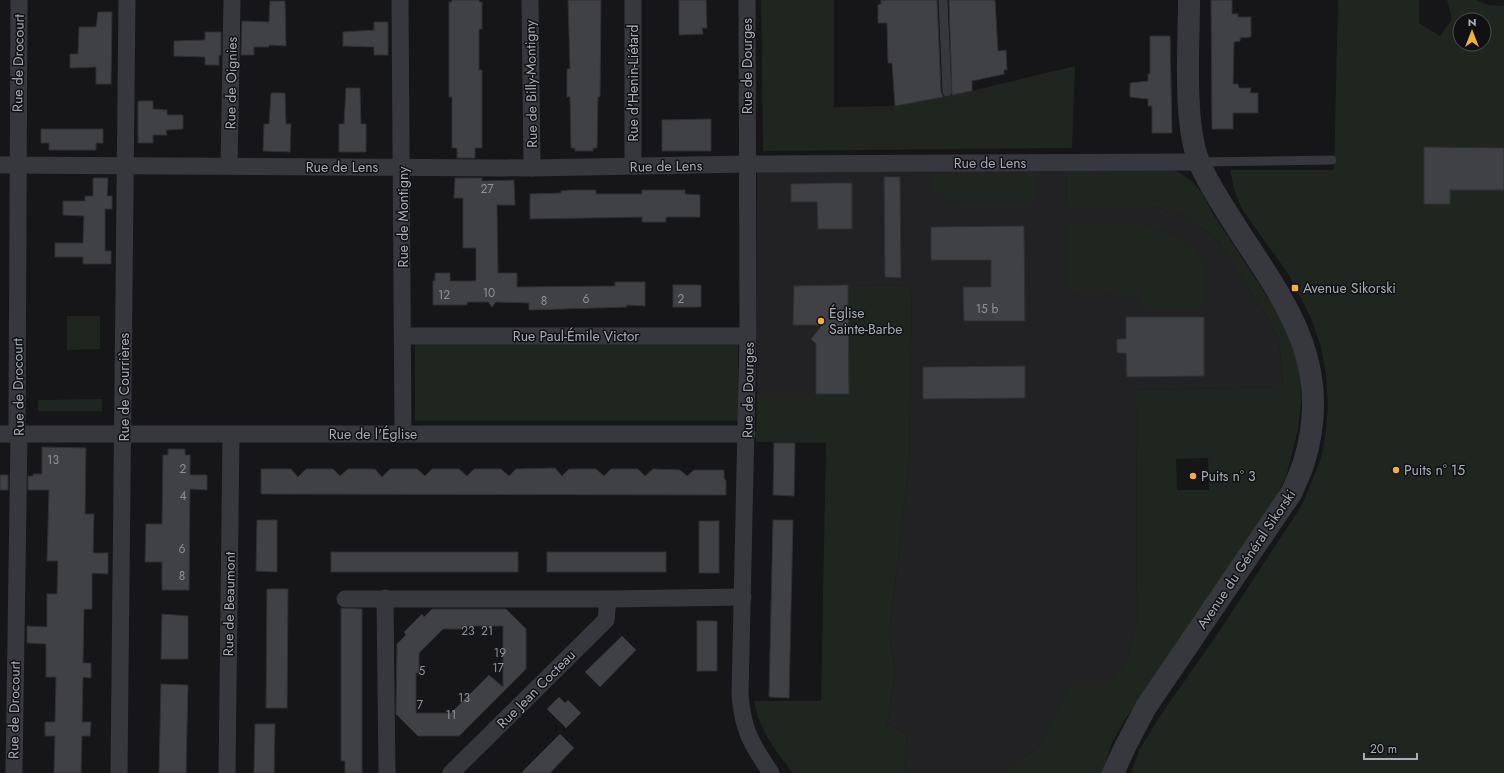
<svg xmlns="http://www.w3.org/2000/svg" width="1504" height="773" viewBox="0 0 1504 773" font-family="Jost,sans-serif">
<rect width="100%" height="100%" fill="#161618"/>
<polygon fill="#222225" points="1066,171 1067,206 1154,206 1186,218 1217,239 1269,320 1279,341 1283,387 1136,390 1137,623 1126,662 1106,682 1069,686 1037,749 998,773 904,773 907,735 887,723 895,673 889,633 909,465 912,286 848,285 849,394 757,394 757,172"/>
<g fill="#1e261f" fill-rule="evenodd">
<polygon points="761,0 834,0 834,107 892,106 972,91 1075,66 1072,148 763,151"/>
<path d="M1338,0h81v23l21,13 12,-17 -5,-19h29l12,5 16,1v767h-373l8,-23 23,-37 52,-74 88,-134 19,-46 4,-22 3,-28 -2,-34 -5,-28 -11,-31 -21,-41 -47,-66 -7,-16 -5,-23h104zM1460,20h24v24h-24z"/>
<path d="M1175,170c22,13 26,19 37,42l71,109 17,47 1,33 -3,29 -12,47 -10,20 -151,223 -13,23 -10,30h-104l39,-24 32,-64 37,-3 20,-20 11,-39 -1,-233 147,-3 -4,-46 -10,-21 -52,-81 -31,-21 -32,-12h-87l-1,-35zM1208,458l1,32h-32l-1,-31z"/>
<polygon points="930,171 1034,171 1034,203 958,204 931,190"/>
<path d="M1068,223c41,0 121,-6 136,44 3,13 1,27 1,40h-63l-2,-12 -72,-1z"/>
<path d="M848,285l64,1 -3,179 -20,168 6,40 -8,50 20,12 -3,38h-111c-18,-23 -34,-43 -39,-72h67l5,-258 -70,-1 1,-48h92z"/>
<polygon points="67,316 100,316 100,349 67,350"/>
<polygon points="738,342 738,421 415,421 415,343"/>
<polygon points="102,399 102,411 38,411 38,400"/>
</g>
<g fill="#404145" stroke="#303034" fill-rule="evenodd">
<polygon points="452,0 479,0 479,2 482,2 482,29 479,29 479,70 482,70 482,148 475,148 475,158 457,158 457,148 452,148 452,97 449,97 449,2 452,2"/>
<polygon points="568,0 601,0 600,97 598,97 597,148 593,148 593,151 575,151 575,148 571,148 570,97 567,97 567,69 570,69"/>
<polygon points="679,0 706,0 707,28 702,28 703,34 679,35"/>
<polygon points="881,0 937,0 941,92 943,97 895,106 892,63 888,63 887,23 878,23 878,5 881,4"/>
<polygon points="949,0 995,0 998,51 1006,50 1007,70 1004,70 1004,74 972,81 972,91 952,95"/>
<polygon points="1211,0 1232,0 1232,14 1238,14 1238,17 1251,17 1251,37 1240,38 1240,41 1234,42 1233,84 1238,84 1239,88 1251,88 1250,93 1258,93 1258,113 1233,113 1233,129 1212,129"/>
<polygon points="270,1 285,1 286,46 269,45 269,47 254,47 254,55 241,55 242,21 269,22"/>
<polygon points="98,12 112,12 111,84 96,84 96,67 70,68 70,54 78,54 79,27 96,27"/>
<polygon points="374,22 388,22 388,55 374,55 374,47 343,46 343,32 374,30"/>
<polygon points="205,32 221,32 221,55 219,55 219,65 205,65 205,57 174,56 174,41 205,40"/>
<polygon points="1150,36 1170,36 1172,133 1152,133 1152,106 1148,106 1148,99 1130,97 1130,83 1148,81 1148,74 1150,74"/>
<polygon points="346,88 360,88 361,124 366,124 366,152 339,152 339,124 344,124"/>
<polygon points="271,93 285,93 286,124 291,124 290,152 263,151 264,124 269,124"/>
<polygon points="138,101 153,101 153,109 167,110 167,115 183,115 183,129 166,130 167,135 153,135 153,143 138,143"/>
<polygon points="711,119 711,151 662,151 662,120"/>
<polygon points="41,129 103,129 103,143 96,143 96,150 49,150 49,143 41,143"/>
<polygon points="1424,147 1504,148 1504,190 1450,190 1450,204 1424,204"/>
<polygon points="884,177 900,177 901,278 885,277"/>
<polygon points="93,178 108,178 107,196 112,196 112,209 105,209 105,251 111,251 111,264 83,264 83,257 55,257 55,243 83,243 84,216 63,215 63,201 85,201 85,196 93,196"/>
<polygon points="455,178 482,178 482,181 514,180 515,205 497,205 498,273 517,273 517,287 615,286 615,282 645,282 645,306 626,305 627,307 529,310 529,303 496,302 492,307 488,302 467,302 467,305 433,305 433,281 435,281 435,273 450,273 450,281 476,281 476,248 463,248 463,198 454,198"/>
<polygon points="829,183 852,183 852,229 818,229 817,202 791,202 791,184"/>
<polygon points="570,190 596,190 596,194 642,194 642,190 685,190 685,194 700,195 700,217 666,217 666,222 642,222 642,217 530,219 530,194 561,193 561,191"/>
<polygon points="1024,226 1025,321 964,321 963,287 991,287 991,260 931,260 931,227"/>
<rect x="673" y="285" width="28" height="22"/>
<polygon points="848,285 849,394 816,394 816,344 811,339 822,325 793,325 794,286"/>
<polygon points="1126,317 1204,317 1204,376 1127,377 1126,353 1117,353 1117,339 1126,339"/>
<polygon points="1025,366 1025,398 923,399 923,367"/>
<polygon points="774,443 795,443 794,496 773,495"/>
<polygon points="42,447 86,448 85,514 94,514 93,553 108,553 108,574 92,573 92,609 84,609 83,663 91,663 91,678 83,677 82,722 91,722 90,736 82,736 81,773 54,773 55,736 45,736 45,722 55,722 56,677 46,677 46,644 27,643 27,626 47,627 47,594 57,594 58,561 47,561 49,490 28,490 28,476 33,476 33,474 42,474"/>
<polygon points="168,449 185,449 185,455 190,455 190,475 207,475 207,490 190,489 189,590 162,590 162,562 145,562 146,524 162,524 163,455 168,455"/>
<polygon points="555,468 562,476 569,469 596,469 604,476 611,469 638,469 645,476 653,469 680,470 687,476 694,470 724,470 724,478 726,481 726,495 261,494 261,469 291,469 298,477 306,469 333,469 340,476 348,469 375,469 382,477 390,469 417,469 425,476 432,469 459,469 467,476 474,469 501,469 509,476 516,469"/>
<rect x="0" y="475" width="8" height="15"/>
<polygon points="257,520 277,520 277,572 256,571"/>
<polygon points="773,520 793,520 789,698 769,697"/>
<rect x="699" y="521" width="20" height="52"/>
<rect x="331" y="552" width="187" height="20"/>
<rect x="547" y="552" width="119" height="20"/>
<polygon points="267,589 288,589 287,708 266,708"/>
<polygon points="341,608 362,609 362,773 345,773 345,761 341,761"/>
<path d="M432,609h74l20,20v40l-67,67h-41l-22,-22 1,-70 9,-9 -2,-3 18,-18 2,3zM462,626h41v61l-14,-12 -38,38h-35v-40h3v-20l24,-24h19z"/>
<polygon points="162,614 188,616 188,659 161,659"/>
<rect x="697" y="621" width="20" height="50"/>
<polygon points="622,636 636,650 600,687 585,672"/>
<polygon points="161,684 188,685 186,773 159,773"/>
<polygon points="559,697 565,703 568,700 581,713 566,728 547,709"/>
<polygon points="255,724 275,724 274,773 254,773"/>
<polygon points="560,734 574,748 550,773 521,773"/>
</g>
<g fill="none" stroke-linecap="round" stroke-linejoin="round">
<g stroke="#37383d" stroke-width="9">
<polyline points="943,0 947,92"/>
<polyline points="1199,162 1332,160"/>
</g>
<g stroke="#37383d" stroke-width="17">
<polyline points="400,0 403,434"/>
<polyline points="530,0 532,168"/>
<path d="M747,0l1,336 -8,359c3,36 11,48 31,78"/>
<polyline points="0,165 532,168 747,164 1199,162"/>
<polyline points="229,166 232,0"/>
<polyline points="633,166 633,0"/>
<polyline points="403,336 748,336"/>
<polyline points="0,434 747,434"/>
<polyline points="385,598 387,773"/>
<polyline points="345,599 608,599 743,597"/>
<polyline points="14,773 19,433 17,426 19,0"/>
<polyline points="119,773 127,0"/>
<polyline points="227,773 231,435"/>
<polyline points="451,773 606,620 608,599"/>
</g>
<path stroke="#37383d" stroke-width="22" d="M1113,773l13,-28 20,-38 146,-215c4,-10 9,-20 12,-30 29,-94 -15,-155 -64,-229 -14,-23 -30,-45 -41,-71 -16,-40 -10,-117 -10,-162"/>
</g>
<g fill="#f2b134" stroke="#111113" stroke-width="1.5">
<rect x="1291" y="284" width="8" height="8" rx="2"/>
<circle cx="821" cy="321" r="4"/>
<circle cx="1396" cy="470" r="4"/>
<circle cx="1193" cy="476" r="4"/>
</g>
<g text-anchor="middle" stroke-width="3" stroke-linejoin="round" paint-order="stroke">
<g font-size="12" fill="#8e929b">
<text x="487" y="193">27</text>
<text x="489" y="297">10</text>
<text x="444" y="299">12</text>
<text x="586" y="303">6</text>
<text x="681" y="303">2</text>
<text x="544" y="305">8</text>
<text x="987" y="313">15 b</text>
<text x="53" y="464">13</text>
<text x="183" y="473">2</text>
<text x="183" y="500">4</text>
<text x="182" y="553">6</text>
<text x="182" y="580">8</text>
<text x="468" y="635">23</text>
<text x="487" y="635">21</text>
<text x="500" y="657">19</text>
<text x="498" y="672">17</text>
<text x="422" y="675">5</text>
<text x="464" y="702">13</text>
<text x="420" y="709">7</text>
<text x="451" y="719">11</text>
</g>
<g font-size="14" fill="#a8adb8" stroke="#111113">
<text transform="translate(18 63) rotate(-89)" y="5">Rue de Drocourt</text>
<text transform="translate(747 66) rotate(-90)" y="5">Rue de Dourges</text>
<text transform="translate(231 83) rotate(-89)" y="5">Rue de Oignies</text>
<text transform="translate(633 83) rotate(-90)" y="5">Rue d'Henin-Liétard</text>
<text transform="translate(531 84) rotate(-91)" y="5">Rue de Billy-Montigny</text>
<text x="990" y="168">Rue de Lens</text>
<text transform="translate(666 166) rotate(-1)" y="5">Rue de Lens</text>
<text x="342" y="172">Rue de Lens</text>
<text transform="translate(403 217) rotate(-90)" y="5">Rue de Montigny</text>
<text x="576" y="341">Rue Paul-Émile Victor</text>
<text transform="translate(18 387) rotate(-91)" y="5">Rue de Drocourt</text>
<text transform="translate(124 387) rotate(-90)" y="5">Rue de Courrières</text>
<text transform="translate(748 390) rotate(-89)" y="5">Rue de Dourges</text>
<text x="373" y="439">Rue de l'Église</text>
<text transform="translate(1246 559) rotate(-56)" y="5">Avenue du Général Sikorski</text>
<text transform="translate(229 604) rotate(-89)" y="5">Rue de Beaumont</text>
<text transform="translate(536 689) rotate(-45)" y="5">Rue Jean Cocteau</text>
<text transform="translate(14 710) rotate(-89)" y="5">Rue de Drocourt</text>
</g>
<g font-size="14" fill="#a8adb8" stroke="#111113" text-anchor="start">
<text x="1303" y="293">Avenue Sikorski</text>
<text x="829" y="318">Église<tspan x="829" dy="16">Sainte-Barbe</tspan></text>
<text x="1404" y="475">Puits n° 15</text>
<text x="1201" y="481">Puits n° 3</text>
</g>
</g>
<g transform="translate(1472 32)"><circle r="19" fill="#111113" stroke="#4d4f55"/>
<path d="M0-3L7 15L0 10L-7 15Z" fill="#f2b134"/>
<text y="-6" font-size="11" font-weight="bold" text-anchor="middle" fill="#a8adb8">N</text>
</g>
<path d="M1364 753v6h53v-6" fill="none" stroke="#a8adb8" stroke-width="2"/>
<text x="1370" y="753" font-size="12" fill="#a8adb8" stroke="#111113" stroke-width="3" paint-order="stroke">20 m</text>
</svg>
